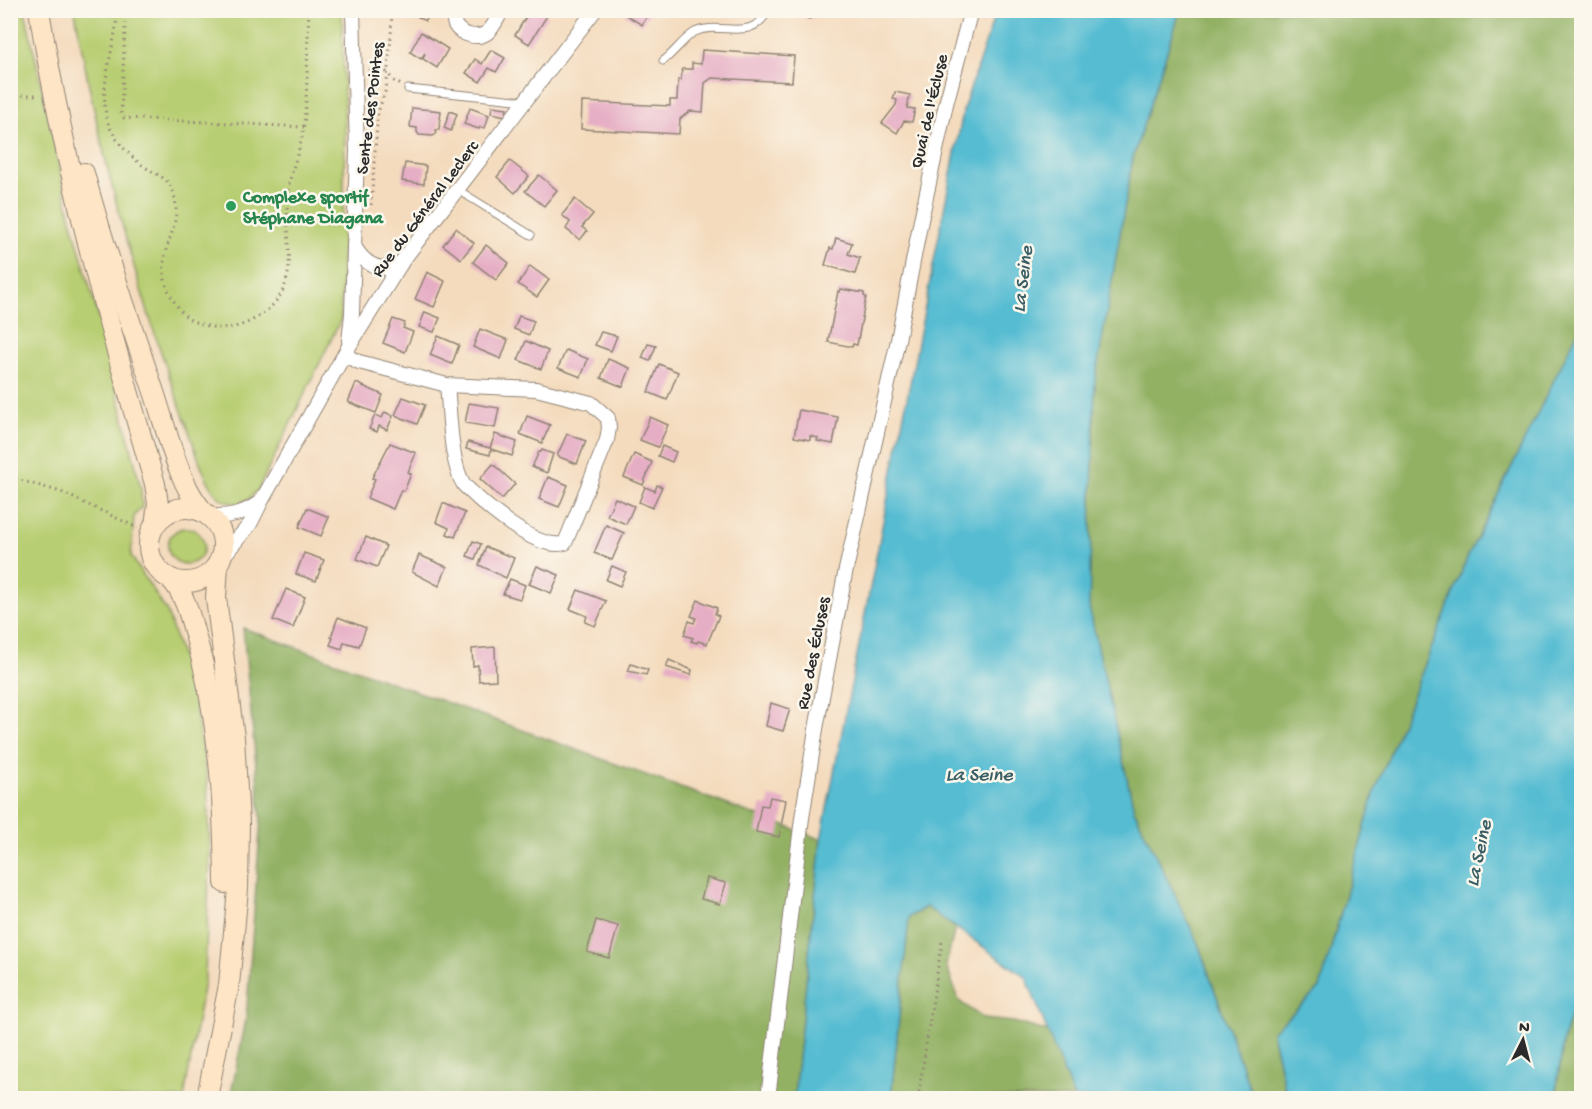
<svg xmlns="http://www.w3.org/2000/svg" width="1592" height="1109" viewBox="0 0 1592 1109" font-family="'Gochi Hand',sans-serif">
<rect width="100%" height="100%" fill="#fbf7ec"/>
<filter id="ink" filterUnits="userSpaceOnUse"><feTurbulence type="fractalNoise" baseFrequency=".0167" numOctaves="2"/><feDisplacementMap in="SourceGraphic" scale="12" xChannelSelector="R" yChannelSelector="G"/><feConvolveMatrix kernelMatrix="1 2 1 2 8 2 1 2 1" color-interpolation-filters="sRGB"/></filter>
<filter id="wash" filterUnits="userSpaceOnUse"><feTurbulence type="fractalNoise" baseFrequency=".008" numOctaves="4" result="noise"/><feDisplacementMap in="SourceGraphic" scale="24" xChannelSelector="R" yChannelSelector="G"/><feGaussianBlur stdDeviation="1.35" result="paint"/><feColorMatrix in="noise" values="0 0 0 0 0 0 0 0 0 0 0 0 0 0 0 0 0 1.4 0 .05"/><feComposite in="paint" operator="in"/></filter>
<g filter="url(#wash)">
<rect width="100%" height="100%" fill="#f4dbbe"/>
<g fill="#b8ce72" stroke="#727c4e" stroke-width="1.5">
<polygon points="10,11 25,11 71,219 99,319 141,488 142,507 134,516 131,556 167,612 192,689 207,777 210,853 205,976 184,1098 11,1098"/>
<path d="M75,11h267l3,121 -4,187 -82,169 -10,11 -12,5c-5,-1 -14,-3 -17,-6 -14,-11 -26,-53 -32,-70 -51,-135 -89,-276 -113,-417z"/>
<circle cx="186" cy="546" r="18"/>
</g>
<g fill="#92b164" stroke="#5e6e48" stroke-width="1.5">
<polygon points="1180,11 1581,11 1581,325 1468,556 1375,791 1320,988 1272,1032 1287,1098 1253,1098 1197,941 1134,810 1089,607 1095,381 1133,157"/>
<polygon points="243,628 821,839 794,1098 230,1098 246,1020 261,818"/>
<polygon points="926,907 955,928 946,965 959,1001 984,1019 1014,1022 1049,1032 1074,1098 891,1098 909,917"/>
<polygon points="1581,975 1581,1098 1555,1098 1564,1037"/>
</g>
<g fill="#55bcd2" stroke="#40747e" stroke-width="1.5">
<polygon points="996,11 1180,11 1133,157 1095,381 1089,607 1134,810 1197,941 1253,1098 1074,1098 1026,977 926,907 909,917 891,1098 794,1098 821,839 964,107"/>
<polygon points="1581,325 1582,975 1564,1037 1555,1098 1287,1098 1272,1032 1320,988 1375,791 1468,556"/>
</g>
<g id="blocks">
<g fill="#e6aec5">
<polygon points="407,10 431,10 425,21"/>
<polygon points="530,10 539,10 547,16 529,44 515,35"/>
<polygon points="628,10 651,10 642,25 626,15"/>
<polygon points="802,10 817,10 813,17 809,19 804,16"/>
<polygon points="421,32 448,49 437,68 423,59 425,53 421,59 410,52"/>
<polygon points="491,50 505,58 496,72 489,68 480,82 466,73 475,59 482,64"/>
<polygon points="702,50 794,56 792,82 712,78 705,83 703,112 690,111 680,119 679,134 581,129 582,102 670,106 670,100 677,100 678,80 681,80 682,69 692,69 692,63 701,64"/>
<polygon points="895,92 910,95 907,108 915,109 912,122 904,121 897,133 882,123 896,105 897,100 893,99"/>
<polygon points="492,106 507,108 506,116 491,113"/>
<polygon points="412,108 441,111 439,130 436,130 436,134 433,136 419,135 417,132 417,128 410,127"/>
<polygon points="470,108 489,115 485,128 480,127 479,129 464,124"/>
<polygon points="450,111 457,114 451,131 444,128"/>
<polygon points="510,161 529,176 515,193 497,177"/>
<polygon points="405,163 426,166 424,184 402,181"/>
<polygon points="539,175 557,190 544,206 525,191"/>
<polygon points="575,199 593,214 582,227 587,231 580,240 566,229 570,222 562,215"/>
<polygon points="456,228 474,243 461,259 443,245"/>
<polygon points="836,238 852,243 848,254 860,258 855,274 825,265 830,248 833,249"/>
<polygon points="486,245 509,263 496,280 473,262"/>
<polygon points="530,266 549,280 537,297 518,284"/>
<polygon points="427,272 445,281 434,307 415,299"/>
<polygon points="841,289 864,293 864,296 866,297 857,345 853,344 852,347 828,342 838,291 840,292"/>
<polygon points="425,312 440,318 434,332 419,327"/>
<polygon points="519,316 534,321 529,335 514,329"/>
<polygon points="393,319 405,323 403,328 413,332 405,352 383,343"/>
<polygon points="480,329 508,340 501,359 473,347"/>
<polygon points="601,332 617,336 611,351 595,345"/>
<polygon points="438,336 459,345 452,364 430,355"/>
<polygon points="526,341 548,351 541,369 518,360"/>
<polygon points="648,344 656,346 650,361 642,358"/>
<polygon points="566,350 588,359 581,377 558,368"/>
<polygon points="608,359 630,368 623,387 601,378"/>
<polygon points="659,364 678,372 667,400 648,392"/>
<polygon points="356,383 383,395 376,413 348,402"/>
<polygon points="403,397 425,405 417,424 395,415"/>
<polygon points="469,403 499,408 495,428 465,423"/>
<polygon points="799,410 838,417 833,444 817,441 818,438 810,436 810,440 794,437"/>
<polygon points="385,412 393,416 387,430 379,426 377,432 369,429 375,415 382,418"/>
<polygon points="527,416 550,425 542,443 520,434"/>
<polygon points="650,417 668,425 658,447 640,440"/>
<polygon points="495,434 517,442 512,456 491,449 490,455 466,449 468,442 490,448"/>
<polygon points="567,434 586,441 577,464 557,456"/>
<polygon points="390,443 416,453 408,472 411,474 404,491 401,490 393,509 367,498 375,479 372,478"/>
<polygon points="662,446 676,452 672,462 658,456"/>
<polygon points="542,450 553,454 547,473 532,467 539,452 541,452"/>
<polygon points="634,454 652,462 643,485 624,477"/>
<polygon points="493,464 515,484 502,499 480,479"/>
<polygon points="548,477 568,485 559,507 539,499"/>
<polygon points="657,485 662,487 652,508 639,502 645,487 655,491"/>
<polygon points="615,498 634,506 626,524 607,516"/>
<polygon points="443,503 465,513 455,537 447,534 449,528 436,522"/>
<polygon points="307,508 329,517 321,536 299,527"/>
<polygon points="606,525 624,533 612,560 594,553"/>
<polygon points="366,537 386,546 377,567 357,559"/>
<polygon points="473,541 481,544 475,559 467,556"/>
<polygon points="486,547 514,558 506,578 479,565"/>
<polygon points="304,553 324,560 316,581 296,574"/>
<polygon points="419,555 447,567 439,586 412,572"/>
<polygon points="537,566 559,575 551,593 529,584"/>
<polygon points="612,566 626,572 620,586 606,580"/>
<polygon points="510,579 525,585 520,599 503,594"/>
<polygon points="286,589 305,597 293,628 273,620"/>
<polygon points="578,590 606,601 595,626 585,622 587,616 570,609"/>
<polygon points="698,600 717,608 715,614 719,616 707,644 698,641 697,643 691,641 693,638 684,635 689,621 694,623 696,618 691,616"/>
<polygon points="338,617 366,628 359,646 344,642 342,649 330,645 333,638 331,637"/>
<polygon points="495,647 496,680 479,681 478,665 473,666 472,649"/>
<polygon points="669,660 692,670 691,675 666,667"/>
<polygon points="631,664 648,670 646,675 628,671"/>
<polygon points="771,703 790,709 783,731 766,726"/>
<polygon points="770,797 786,800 779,837 756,832 761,805 768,806"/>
<polygon points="707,878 726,883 720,904 701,899"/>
<polygon points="596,920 618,926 609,958 587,952"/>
</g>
</g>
</g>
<g filter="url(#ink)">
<use href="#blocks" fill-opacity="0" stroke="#908374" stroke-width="1.5"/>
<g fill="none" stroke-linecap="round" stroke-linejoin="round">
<g stroke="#908374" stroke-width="9">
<g id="service">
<path d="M663,61c10,-7 23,-25 32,-29 24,-12 58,12 73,-22"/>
<polyline points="408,89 516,100 523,105"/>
<polyline points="458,190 531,235"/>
</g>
</g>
<g stroke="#908374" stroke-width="16">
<g id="minor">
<path d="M454,10c0,5 -1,10 1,15 6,11 25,15 34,6 5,-5 9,-14 13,-21"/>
<path d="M354,246c10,18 26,27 46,19"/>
<polyline points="349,341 352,314 357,151 353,10"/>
<path d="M344,355l15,7 88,23 89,4 55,14 17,15 1,10 -2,12 -42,103c-28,9 -82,-39 -101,-58 -14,-22 -14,-73 -17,-100"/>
<path d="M210,516c19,1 34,-2 50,-14"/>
<polyline points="221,559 250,524 262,500 348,348 403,260 595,10"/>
<polyline points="768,1098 802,818 816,729 845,574 898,340 921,220 946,104 971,10"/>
</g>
</g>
<g stroke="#908374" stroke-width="22">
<g id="secondary">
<path d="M39,10c26,161 70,318 116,474l3,20 -3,21"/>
<path d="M84,173c20,74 45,146 70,219 12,35 25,96 51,121"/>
<circle cx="186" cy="545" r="37"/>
<path d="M171,579c15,17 19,38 25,59 23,79 28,163 29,245"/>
<polyline points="207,1098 229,985 238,889 239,823 234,738 216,598 218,565"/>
</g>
</g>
<g stroke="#908374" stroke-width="3" stroke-dasharray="1.5 4.5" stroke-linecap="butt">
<path d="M117,10c0,36 -19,72 -10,109 4,17 21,36 35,46 14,10 28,12 32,30 10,35 -20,55 -7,92 4,11 14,27 24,33 5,3 12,4 17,6 16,5 34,1 48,-8 52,-31 26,-79 32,-128 3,-22 14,-43 16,-66 4,-37 3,-76 5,-114"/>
<polyline points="126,10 121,113 124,118 304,127"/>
<polyline points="369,70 384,69 394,81 401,85"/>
<polyline points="10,95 38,95"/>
<polyline points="371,205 378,112 386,89 391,38 392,10"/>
<polyline points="10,477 61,492 138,528"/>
<polyline points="918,1098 942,941"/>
</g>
<use href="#service" stroke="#fff" stroke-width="7"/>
<use href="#minor" stroke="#fff" stroke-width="14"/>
<use href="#secondary" stroke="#fee5c5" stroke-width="20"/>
</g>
</g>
<circle fill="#2e9e5b" stroke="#fbf7ec" stroke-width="2" cx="231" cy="206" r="6"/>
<g text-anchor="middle" stroke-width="5" stroke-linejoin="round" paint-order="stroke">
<g font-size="18" fill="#2b2b2b" stroke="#fbf7ec">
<text transform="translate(369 108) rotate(-83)" y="6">Sente des Pointes</text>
<text transform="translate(928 111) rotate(-77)" y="6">Quai de l'Écluse</text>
<text transform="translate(424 208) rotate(-53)" y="6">Rue du Général Leclerc</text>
<text transform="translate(812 653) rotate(-79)" y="6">Rue des Écluses</text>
</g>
<g font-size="18" font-weight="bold" fill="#27864d" stroke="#fbf7ec" text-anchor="start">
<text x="243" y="202">Complexe sportif<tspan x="243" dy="21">Stéphane Diagana</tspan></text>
</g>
<g font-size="20" font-style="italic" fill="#3a5e65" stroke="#fbf7ec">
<text transform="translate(1021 279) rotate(-83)" y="7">La Seine</text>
<text x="979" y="780">La Seine</text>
<text transform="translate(1477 853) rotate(-78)" y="7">La Seine</text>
</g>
</g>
<rect width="1592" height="1109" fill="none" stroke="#fbf7ec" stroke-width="36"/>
<g transform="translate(1523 1040) rotate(6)" stroke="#fbf7ec" stroke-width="4.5" paint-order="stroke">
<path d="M0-4.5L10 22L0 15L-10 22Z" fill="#2b2b2b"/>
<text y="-9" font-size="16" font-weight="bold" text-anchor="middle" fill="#2b2b2b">N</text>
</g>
</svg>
